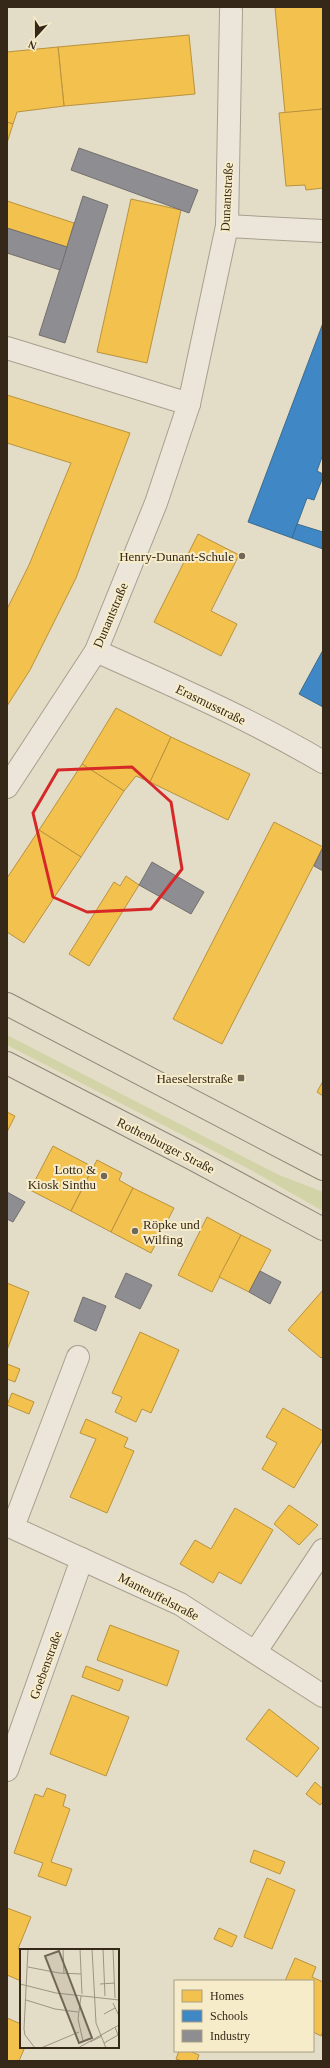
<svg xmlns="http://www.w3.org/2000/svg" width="330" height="2068" viewBox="0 0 330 2068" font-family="Georgia,serif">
<rect width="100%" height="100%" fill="#e3dcc6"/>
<polygon fill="#d2d4a7" points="7,1035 279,1175 323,1192 323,1205 321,1210 251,1170 7,1045"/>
<g fill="#f2c14e" stroke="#b9933e">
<polygon points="275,7 323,7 323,109 285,113"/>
<polygon points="189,35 195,94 64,106 58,47"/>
<polygon points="58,47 64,106 17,112 13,124 7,122 7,52"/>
<polygon points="323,109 323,188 306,190 305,185 286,186 279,113"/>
<polygon points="7,122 13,124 7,143"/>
<polygon points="131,199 181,210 147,363 97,352"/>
<polygon points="7,201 74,223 67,247 7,228"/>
<polygon points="7,395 130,433 76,578 30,670 7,706 7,609 29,565 71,463 7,443"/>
<polygon points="198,534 239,555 211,611 237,624 221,656 154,622"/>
<polygon points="116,708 171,737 150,782 136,776 124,791 82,764"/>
<polygon points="171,737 250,774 228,820 150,782"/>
<polygon points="82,764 124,791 81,857 39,830"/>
<polygon points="274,822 323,847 222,1044 173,1019"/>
<polygon points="39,830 81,857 24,943 7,932 7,878"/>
<polygon points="126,876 139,885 89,966 69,954 114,882 120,886"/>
<polygon points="323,1081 323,1096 317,1092"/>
<polygon points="7,1112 15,1116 7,1132"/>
<polygon points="53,1146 93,1167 71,1211 30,1190"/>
<polygon points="97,1160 122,1173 119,1180 133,1188 111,1232 71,1211"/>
<polygon points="133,1188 174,1208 151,1253 111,1232"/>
<polygon points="207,1217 241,1235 212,1292 178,1275"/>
<polygon points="241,1235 271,1250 249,1292 219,1277"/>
<polygon points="7,1283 29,1292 7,1350"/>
<polygon points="323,1290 323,1356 321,1358 288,1330"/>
<polygon points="140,1332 179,1350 151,1413 142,1409 136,1422 115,1412 122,1397 112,1393"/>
<polygon points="7,1364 20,1369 15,1382 7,1379"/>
<polygon points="12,1393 34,1402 29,1414 7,1405"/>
<polygon points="283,1408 323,1431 323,1439 294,1488 262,1469 277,1443 266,1437"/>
<polygon points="86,1419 128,1438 124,1447 134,1451 107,1513 70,1497 96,1439 80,1433"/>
<polygon points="289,1505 318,1525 299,1545 274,1524"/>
<polygon points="235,1508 273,1530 241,1584 219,1572 213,1583 180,1564 195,1540 211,1549"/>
<polygon points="110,1625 179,1651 167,1686 97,1660"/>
<polygon points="86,1666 123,1680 119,1691 82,1677"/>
<polygon points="72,1695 129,1717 106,1776 50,1754"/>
<polygon points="269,1709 319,1748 297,1777 246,1739"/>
<polygon points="315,1782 323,1789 323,1802 320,1805 306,1794"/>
<polygon points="47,1788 66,1795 63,1806 70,1809 51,1862 72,1869 66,1886 38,1876 43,1863 14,1853 35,1794 43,1797"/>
<polygon points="254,1850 285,1862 280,1874 250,1862"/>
<polygon points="267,1878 295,1890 272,1949 244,1937"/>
<polygon points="7,1908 31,1917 18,1949 22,1950 21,1981 7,1975"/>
<polygon points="219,1928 237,1936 232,1947 214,1939"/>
<polygon points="295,1958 316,1967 312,1977 323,1982 323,2031 321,2036 313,2032 313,1981 285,1981"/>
<polygon points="7,2018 21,2024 21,2047 25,2047 19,2061 7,2061"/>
<polygon points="179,2051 190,2051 199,2055 197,2061 182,2061 176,2059"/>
</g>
<g fill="#3f88c5" stroke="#3c6b91">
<polygon points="323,323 323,454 317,471 323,474 323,477 314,500 307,498 292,538 248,522"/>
<polygon points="297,524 323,532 323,549 292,538"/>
<polygon points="323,650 323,707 299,694"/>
</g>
<g fill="#8d8d92" stroke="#736f6e">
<polygon points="79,148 198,190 189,213 71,170"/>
<polygon points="83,196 108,205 65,343 39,335"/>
<polygon points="7,228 67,247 60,270 7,253"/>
<polygon points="323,847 323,871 314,866"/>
<polygon points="152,862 204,892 191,914 139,885"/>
<polygon points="7,1192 25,1202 13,1222 7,1219"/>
<polygon points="260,1271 281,1282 270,1304 249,1292"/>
<polygon points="126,1273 152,1285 140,1309 115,1297"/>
<polygon points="83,1297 106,1306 96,1331 74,1321"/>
</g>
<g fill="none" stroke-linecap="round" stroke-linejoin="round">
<g stroke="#a7a090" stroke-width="24">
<g id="minor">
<polyline points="227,226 323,231"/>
<polyline points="7,348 189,404"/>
<path d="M96,651c76,34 154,68 227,111"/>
<polyline points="7,787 96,651 156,503 189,404 227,226 231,11"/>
<polyline points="7,1525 180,1604 323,1696"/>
<polyline points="13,1527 78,1357"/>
<polyline points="256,1651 323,1550"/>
<polyline points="7,1770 82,1559"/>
</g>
</g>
<g stroke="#8d8577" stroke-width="24">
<g id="major">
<polyline points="7,1004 323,1169"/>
<polyline points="7,1063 191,1158 323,1229"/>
</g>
</g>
<use href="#minor" stroke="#ebe6d9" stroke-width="22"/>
<use href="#major" stroke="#e2dcc9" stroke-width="22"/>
</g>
<path fill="none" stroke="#d62828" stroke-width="3" stroke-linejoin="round" d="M132,767l39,35 11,67 -31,40 -64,3 -34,-15 -20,-84 25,-43z"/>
<g fill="#726756" stroke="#f7ecc9" stroke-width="1.5">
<circle cx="242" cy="556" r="4"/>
<rect x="237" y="1074" width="8" height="8" rx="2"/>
<circle cx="104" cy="1176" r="4"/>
<circle cx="135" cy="1231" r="4"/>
</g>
<g text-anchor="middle" stroke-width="4" stroke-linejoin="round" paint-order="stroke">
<g font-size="13" fill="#352819" stroke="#f7ecc9">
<text transform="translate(226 197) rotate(-87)" y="5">Dunantstraße</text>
<text transform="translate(110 615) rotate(-67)" y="5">Dunantstraße</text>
<text transform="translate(211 704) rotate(26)" y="5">Erasmusstraße</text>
<text transform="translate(166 1145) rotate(27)" y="5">Rothenburger Straße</text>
<text transform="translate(159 1596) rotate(27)" y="5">Manteuffelstraße</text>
<text transform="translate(45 1665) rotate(-70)" y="5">Goebenstraße</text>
</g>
<g font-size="13" fill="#352819" stroke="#f7ecc9" text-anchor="end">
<text x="234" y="561">Henry-Dunant-Schule</text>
<text x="233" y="1083">Haeselerstraße</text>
<text x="96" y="1174">Lotto &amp;<tspan x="96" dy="15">Kiosk Sinthu</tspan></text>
<text x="143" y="1229" text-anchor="start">Röpke und<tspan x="143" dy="15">Wilfing</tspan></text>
</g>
</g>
<g transform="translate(20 1949)">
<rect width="99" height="99" fill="#e3dcc6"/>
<path fill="none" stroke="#9d9481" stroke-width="1" d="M8,0l-4,80 1,6 10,13M43,0l1,25M60,0l2,45M72,0l4,74 10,25M83,0l2,47M93,0l2,49M8,18l31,6 22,1M0,35l36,9 63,7M80,35l15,-1M61,47l-3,23 5,22M6,51l29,9 23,3M93,54l6,13M84,65l11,-6M70,93l12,-6M84,94l14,-8 -3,-8M21,99l38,-16M58,99l41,-23"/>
<path fill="#726756" fill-opacity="0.15" stroke="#726756" stroke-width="2" d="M39,2l33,87 -13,5 -34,-87z"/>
<rect width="99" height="99" fill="none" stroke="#352819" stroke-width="2"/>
</g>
<rect width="330" height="2068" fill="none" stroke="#352819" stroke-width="16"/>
<rect x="174" y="1980" width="140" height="72" fill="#f7ecc9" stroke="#a99e83"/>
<rect x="182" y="1990" width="20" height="12" fill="#f2c14e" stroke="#a99e83"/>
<text x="210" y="2000" font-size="12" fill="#352819">Homes</text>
<rect x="182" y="2010" width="20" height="12" fill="#3f88c5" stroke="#a99e83"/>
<text x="210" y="2020" font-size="12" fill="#352819">Schools</text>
<rect x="182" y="2030" width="20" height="12" fill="#8d8d92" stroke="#a99e83"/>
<text x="210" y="2040" font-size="12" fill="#352819">Industry</text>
<g transform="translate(36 36) rotate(201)" stroke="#f7ecc9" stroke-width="3" paint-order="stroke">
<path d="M0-3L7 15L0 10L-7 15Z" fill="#352819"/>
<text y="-6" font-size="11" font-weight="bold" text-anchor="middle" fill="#352819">N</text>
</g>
</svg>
